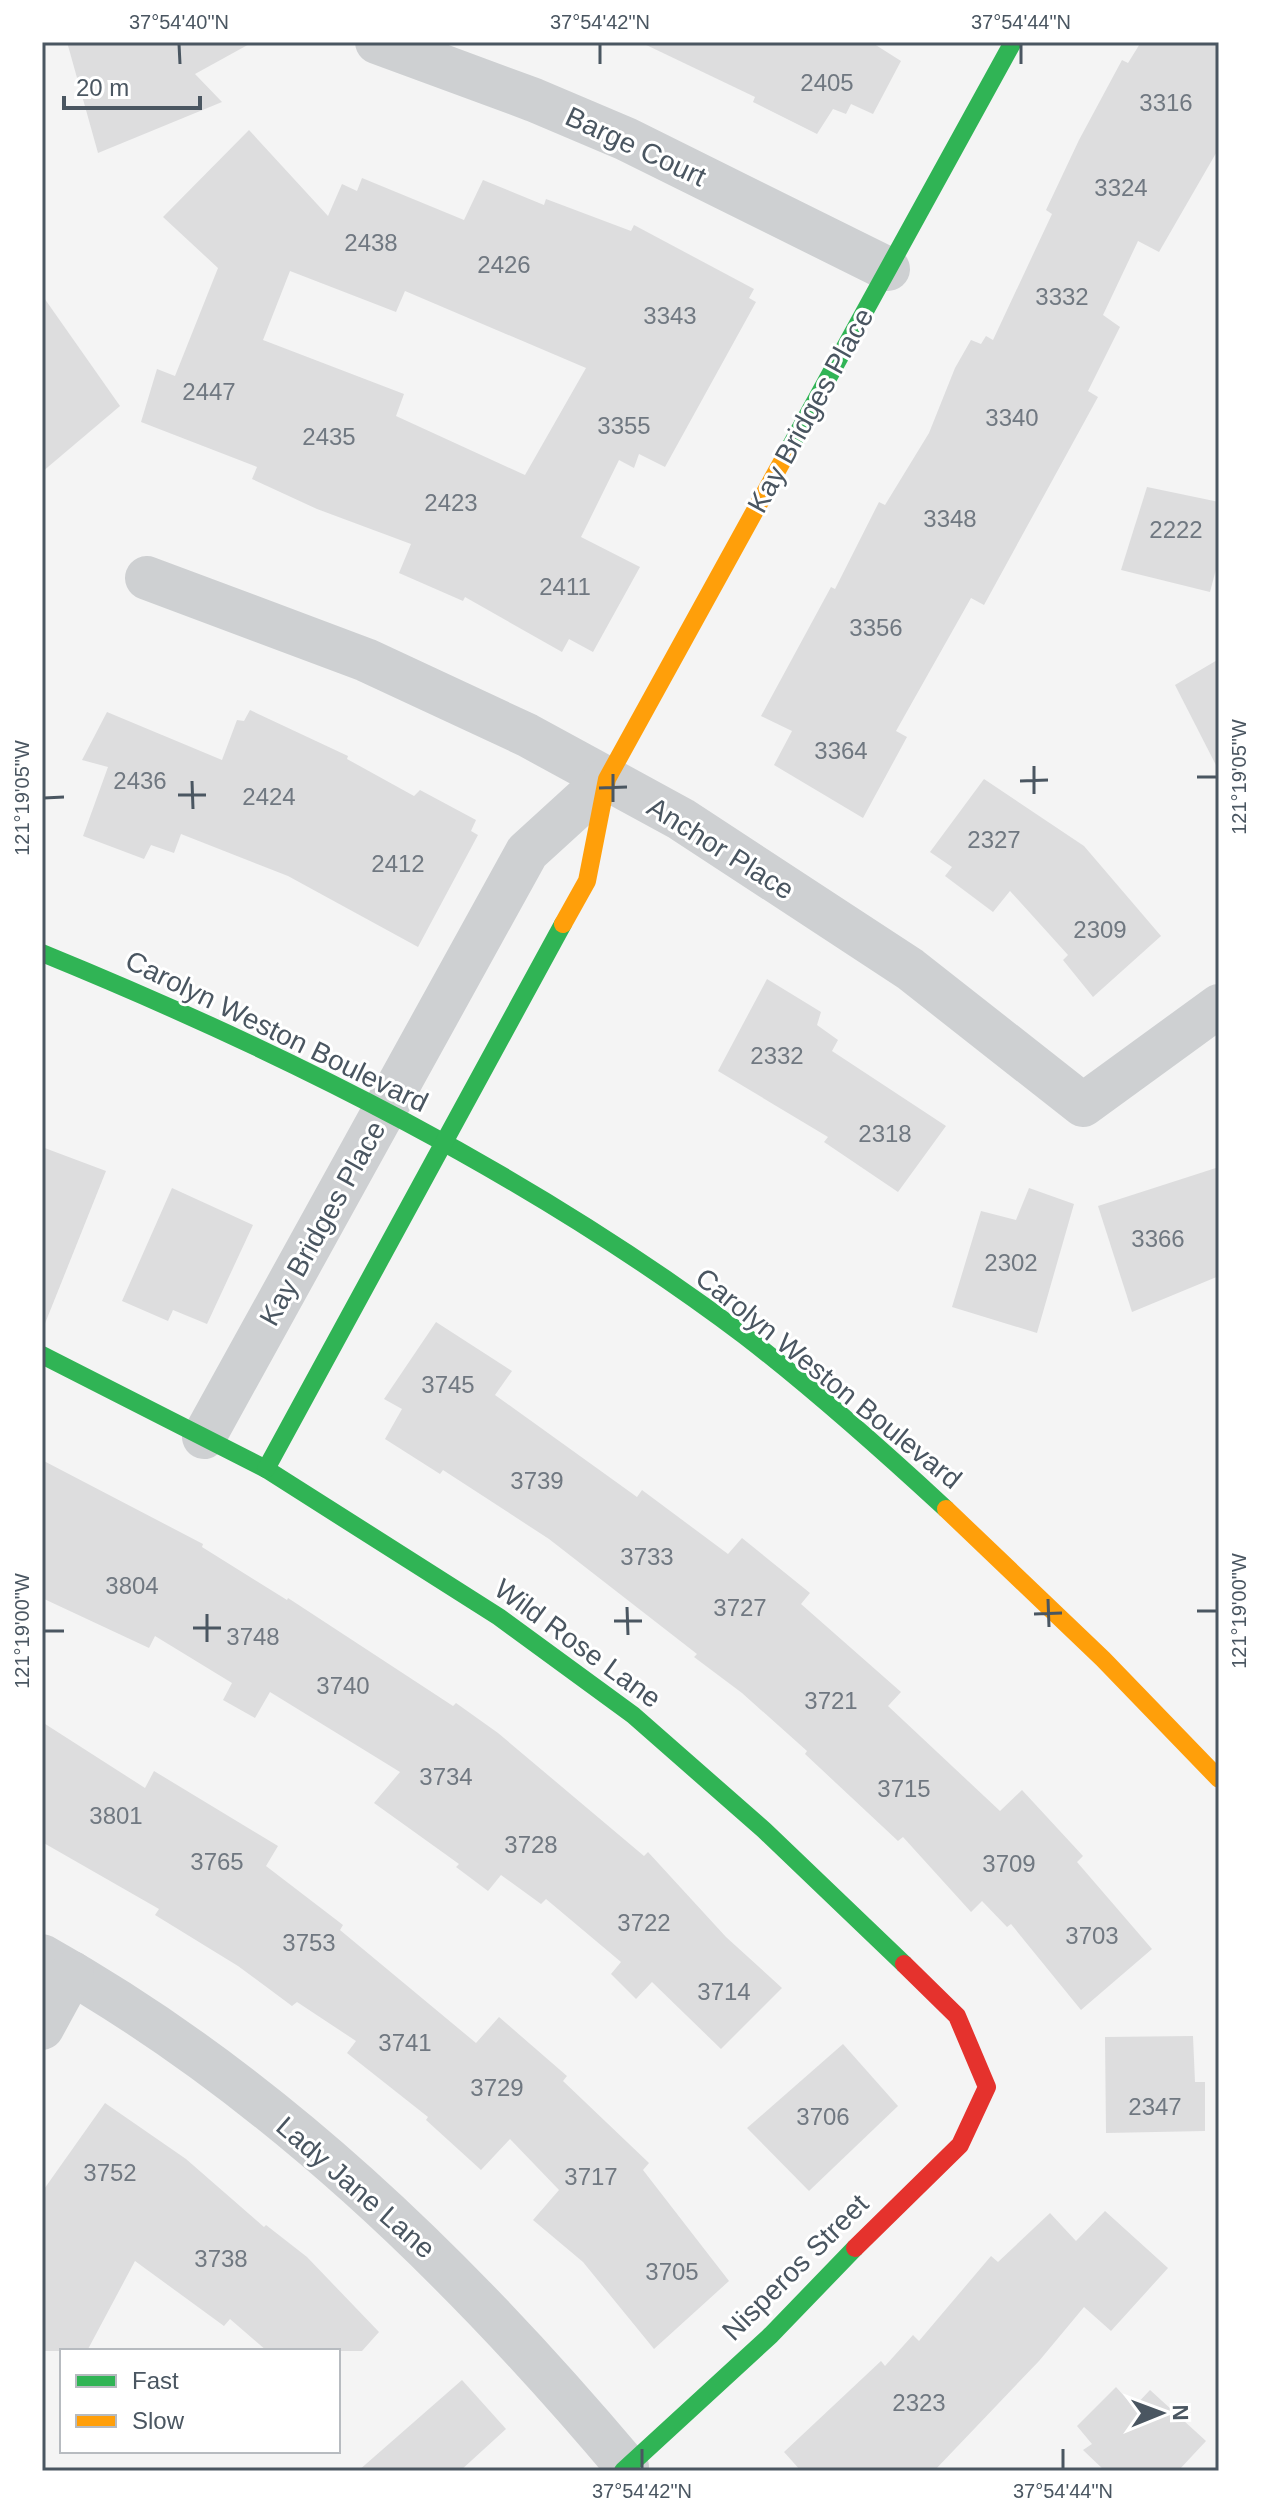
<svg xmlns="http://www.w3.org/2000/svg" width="1261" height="2513" viewBox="0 0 1261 2513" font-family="Arial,sans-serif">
<rect width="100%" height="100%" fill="#f4f4f4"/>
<g fill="#ddddde" fill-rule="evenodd">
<polygon points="67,42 253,42 195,74 222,102 98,153"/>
<polygon points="640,42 871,42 901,61 873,114 851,104 846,114 833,109 817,134 753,102 755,97"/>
<polygon points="1141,42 1219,42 1219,148 1159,252 1138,241 1103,315 1120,327 1088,391 1098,397 984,605 971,598 896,731 907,737 863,818 774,765 792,731 761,716 831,587 835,589 879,502 885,505 929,433 955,368 971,340 981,344 986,336 993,340 1052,214 1046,210 1079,140 1122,60 1128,63"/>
<path d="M249,130l79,86 14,-32 15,7 5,-13 102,42 19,-40 61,25 2,-6 85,32 3,-6 120,64 -5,9 7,4 -91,165 -26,-13 -5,14 -15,-8 -38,77 59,30 -47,85 -24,-13 -7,13 -97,-55 -2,4 -64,-28 12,-29 -94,-35 -65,-30 5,-12 -116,-45 16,-53 18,7 43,-108 -55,-51zM290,271l106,41 9,-21 181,77 -61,107 -129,-59 8,-22 -141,-54z"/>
<polygon points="42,295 120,406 42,472"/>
<polygon points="1147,487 1219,502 1219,558 1210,592 1121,570"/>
<polygon points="1219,659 1219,771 1175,685"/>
<polygon points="250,710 348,756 347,759 414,796 420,790 476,820 471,831 478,835 418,947 288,876 181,834 174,853 151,845 144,859 83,836 108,767 82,760 107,712 222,760 237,720 244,721"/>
<polygon points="984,779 1084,846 1161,936 1093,997 1063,960 1068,955 1010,891 993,912 945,876 952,867 930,852"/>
<polygon points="767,979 821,1012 817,1025 838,1040 832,1051 946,1126 898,1192 824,1142 828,1137 718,1071"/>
<polygon points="42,1147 106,1171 44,1326 42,1326"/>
<polygon points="1219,1167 1219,1276 1132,1312 1098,1206"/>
<polygon points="172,1188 253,1225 207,1324 173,1310 168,1321 122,1301"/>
<polygon points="1029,1188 1074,1204 1037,1333 952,1307 981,1211 1016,1220"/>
<polygon points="436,1322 512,1371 495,1395 637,1497 642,1490 728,1554 742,1538 810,1593 801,1604 901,1692 888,1706 1000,1811 1022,1790 1083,1856 1077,1862 1152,1949 1081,2010 1011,1924 1007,1927 982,1901 971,1912 903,1837 898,1841 805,1754 807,1751 742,1693 694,1657 697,1654 549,1539 443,1470 440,1474 385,1439 402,1409 384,1399"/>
<polygon points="42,1460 203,1544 202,1547 287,1600 288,1598 453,1706 456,1703 498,1733 644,1856 648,1852 726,1937 782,1988 721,2049 652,1982 636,1999 611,1974 621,1962 546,1899 541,1904 501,1875 488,1891 456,1867 459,1864 374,1803 400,1772 270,1692 255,1718 223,1700 232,1683 155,1636 149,1648 42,1598"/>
<polygon points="42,1722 145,1788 154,1771 278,1846 266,1866 343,1925 340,1930 476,2043 499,2017 567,2076 563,2081 649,2163 643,2170 729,2281 654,2349 583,2262 533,2220 559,2190 510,2139 481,2170 426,2120 428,2117 347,2053 356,2041 297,2002 292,2006 238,1966 155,1915 159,1909 42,1842"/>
<polygon points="1193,2036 1195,2082 1205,2082 1205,2131 1106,2133 1105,2037"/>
<polygon points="843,2044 898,2106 809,2191 747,2128"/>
<polygon points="105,2103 186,2159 264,2227 266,2225 307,2257 379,2332 362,2351 267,2351 230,2319 224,2326 135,2261 87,2351 42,2351 42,2192"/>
<polygon points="1105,2211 1168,2268 1111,2331 1084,2307 1039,2361 934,2471 801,2471 784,2452 881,2361 885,2366 913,2335 919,2341 991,2256 998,2262 1050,2213 1076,2241"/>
<polygon points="462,2380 506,2429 460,2471 358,2471"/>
<polygon points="1116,2387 1134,2407 1150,2390 1206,2441 1178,2471 1105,2471 1083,2450 1092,2444 1077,2426"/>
</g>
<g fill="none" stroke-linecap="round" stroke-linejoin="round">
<g stroke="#ced0d2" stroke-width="44">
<polyline points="377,42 534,100 626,139 888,269"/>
<polyline points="147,578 366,660 527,735 681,819 910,969 1083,1105 1219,1006"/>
<polyline points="204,1437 527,852 607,779"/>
<path d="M42,1956c229,128 418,313 585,511"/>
<polyline points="42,2028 72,1973"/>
</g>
<g stroke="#30b455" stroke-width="18">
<polyline points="789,449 1013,42"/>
<path d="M42,953c247,101 489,222 703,383 70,54 136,113 201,173"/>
<polyline points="42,1355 266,1469 499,1617 633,1715 764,1830 904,1964"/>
<polyline points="266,1469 563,924"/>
<polyline points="623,2471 771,2335 855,2248"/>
</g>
<g stroke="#ff9f0a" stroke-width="18">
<polyline points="563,924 587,881 607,779 789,449"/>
<polyline points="946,1509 1103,1659 1219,1779"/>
</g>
<polyline stroke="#e5322d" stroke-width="18" points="855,2248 960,2145 987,2087 957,2016 904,1964"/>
</g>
<path fill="none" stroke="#4a5661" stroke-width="3" d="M179,44l1,20M600,44v20M1021,44v20M1034,766v28M613,774v28M1197,777h20M192,781l1,28M1020,781l28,-1M599,788l28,-1M178,795h28M44,798l20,-1M1048,1599l1,28M627,1607l1,28M1197,1611h20M207,1614v28M1034,1614l28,-1M614,1621h28M193,1628h28M44,1631h20M642,2449v20M1063,2449v20"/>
<g text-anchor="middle" stroke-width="6" stroke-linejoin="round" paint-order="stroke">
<g font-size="24" fill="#707881">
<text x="827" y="91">2405</text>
<text x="1166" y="111">3316</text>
<text x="1121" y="196">3324</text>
<text x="371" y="251">2438</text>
<text x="504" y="273">2426</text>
<text x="1062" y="305">3332</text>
<text x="670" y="324">3343</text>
<text x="209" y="400">2447</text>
<text x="1012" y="426">3340</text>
<text x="624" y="434">3355</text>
<text x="329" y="445">2435</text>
<text x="451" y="511">2423</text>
<text x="950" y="527">3348</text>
<text x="1176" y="538">2222</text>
<text x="565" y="595">2411</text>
<text x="876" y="636">3356</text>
<text x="841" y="759">3364</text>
<text x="140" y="789">2436</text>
<text x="269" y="805">2424</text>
<text x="994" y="848">2327</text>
<text x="398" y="872">2412</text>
<text x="1100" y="938">2309</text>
<text x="777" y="1064">2332</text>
<text x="885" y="1142">2318</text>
<text x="1158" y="1247">3366</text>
<text x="1011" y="1271">2302</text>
<text x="448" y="1393">3745</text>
<text x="537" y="1489">3739</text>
<text x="647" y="1565">3733</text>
<text x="132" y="1594">3804</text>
<text x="740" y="1616">3727</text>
<text x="253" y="1645">3748</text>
<text x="343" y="1694">3740</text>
<text x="831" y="1709">3721</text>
<text x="446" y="1785">3734</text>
<text x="904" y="1797">3715</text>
<text x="116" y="1824">3801</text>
<text x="531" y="1853">3728</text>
<text x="217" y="1870">3765</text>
<text x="1009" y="1872">3709</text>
<text x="644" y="1931">3722</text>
<text x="1092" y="1944">3703</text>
<text x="309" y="1951">3753</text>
<text x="724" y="2000">3714</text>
<text x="405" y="2051">3741</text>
<text x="497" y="2096">3729</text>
<text x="1155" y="2115">2347</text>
<text x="823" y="2125">3706</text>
<text x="110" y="2181">3752</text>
<text x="591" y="2185">3717</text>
<text x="221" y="2267">3738</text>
<text x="672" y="2280">3705</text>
<text x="919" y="2411">2323</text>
</g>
<g font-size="28" fill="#4a5661" stroke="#fff">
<text transform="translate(636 146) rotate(25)" y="10">Barge Court</text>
<text transform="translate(810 410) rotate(-61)" y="10">Kay Bridges Place</text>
<text transform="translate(721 848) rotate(32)" y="10">Anchor Place</text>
<text transform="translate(277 1031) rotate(26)" y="10">Carolyn Weston Boulevard</text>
<text transform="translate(322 1223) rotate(-61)" y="10">Kay Bridges Place</text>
<text transform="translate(829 1378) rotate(39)" y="10">Carolyn Weston Boulevard</text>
<text transform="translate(578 1643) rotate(36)" y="10">Wild Rose Lane</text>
<text transform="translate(356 2187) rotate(41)" y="10">Lady Jane Lane</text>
<text transform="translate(795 2267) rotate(-45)" y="10">Nisperos Street</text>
</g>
</g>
<rect width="1261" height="2513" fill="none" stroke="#ffffff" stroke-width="88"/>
<rect x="60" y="2349" width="280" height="104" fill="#ffffff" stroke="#b7bbc0" stroke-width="2"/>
<rect x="76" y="2375" width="40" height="12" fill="#30b455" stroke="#b7bbc0" stroke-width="2"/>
<text x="132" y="2389" font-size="24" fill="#4a5661">Fast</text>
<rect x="76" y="2415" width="40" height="12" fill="#ff9f0a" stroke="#b7bbc0" stroke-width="2"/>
<text x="132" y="2429" font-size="24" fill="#4a5661">Slow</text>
<g transform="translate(1161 2413) rotate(89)" stroke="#ffffff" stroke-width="6" paint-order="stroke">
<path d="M0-6L14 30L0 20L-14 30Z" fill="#4a5661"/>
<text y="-12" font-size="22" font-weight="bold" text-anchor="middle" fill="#4a5661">N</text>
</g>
<path d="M64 96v12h136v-12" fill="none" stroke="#4a5661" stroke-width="4"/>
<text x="76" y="96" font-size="24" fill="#4a5661" stroke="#ffffff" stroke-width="6" paint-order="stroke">20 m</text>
<rect x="44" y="44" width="1173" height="2425" fill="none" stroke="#4a5661" stroke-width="3"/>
<g font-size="20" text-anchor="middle" fill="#4a5661">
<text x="179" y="29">37°54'40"N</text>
<text x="600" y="29">37°54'42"N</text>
<text x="1021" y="29">37°54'44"N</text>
<text transform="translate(1239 777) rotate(-90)" y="7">121°19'05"W</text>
<text transform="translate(22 798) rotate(-90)" y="7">121°19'05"W</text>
<text transform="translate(1239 1611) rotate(-90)" y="7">121°19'00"W</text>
<text transform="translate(22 1631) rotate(-90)" y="7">121°19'00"W</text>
<text x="642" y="2498">37°54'42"N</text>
<text x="1063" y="2498">37°54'44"N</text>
</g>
</svg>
